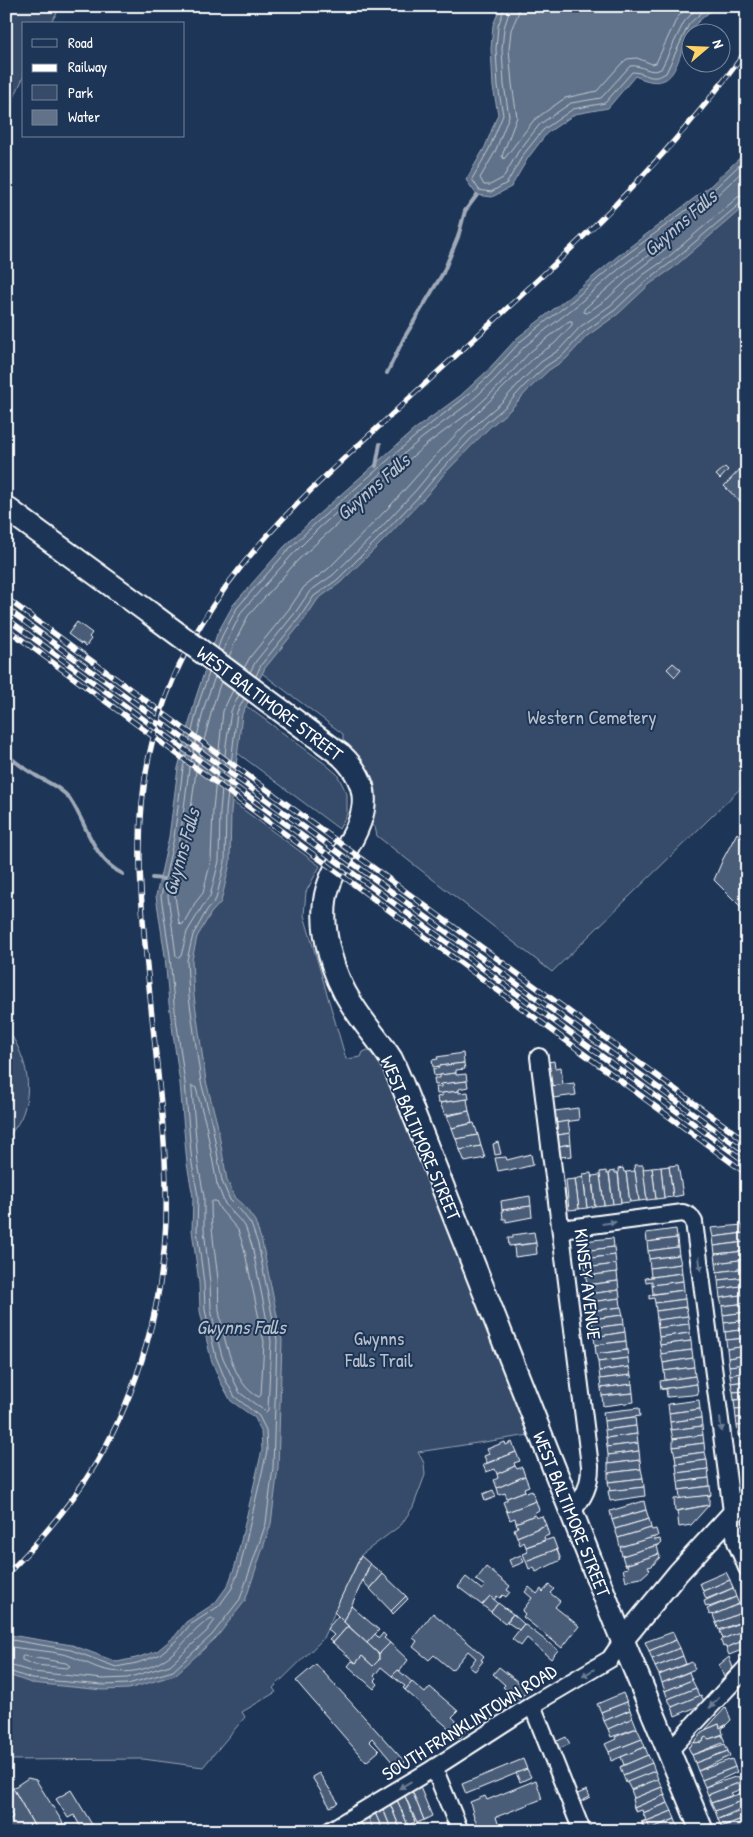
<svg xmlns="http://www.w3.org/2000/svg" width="753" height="1837" viewBox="0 0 753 1837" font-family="'Patrick Hand',sans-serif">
<rect width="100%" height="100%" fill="#1d3557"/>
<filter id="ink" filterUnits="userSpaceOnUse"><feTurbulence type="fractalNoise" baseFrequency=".02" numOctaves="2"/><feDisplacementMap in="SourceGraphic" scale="10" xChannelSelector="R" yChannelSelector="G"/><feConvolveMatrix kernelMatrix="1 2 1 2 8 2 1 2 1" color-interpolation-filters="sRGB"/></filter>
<g filter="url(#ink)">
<g fill="#364b69" stroke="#9aa5b4">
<polygon points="6,6 61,6 50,24 24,24 24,76 16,93 6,123"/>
<path d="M747,163v619l-195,190 -175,-136 -2,-9 -5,-2c2,-9 6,-19 6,-28 2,-22 -19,-43 -33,-57v-6l-108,-81z"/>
<polygon points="223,689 324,763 337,774 347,794 347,814 339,829 204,728"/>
<polygon points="211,786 320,866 306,892 304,915 346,1059 361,1057 363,1052 368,1050 383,1066 530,1435 418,1452 424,1463 425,1475 413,1507 401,1525 361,1555 322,1640 273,1688 276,1692 242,1712 245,1717 203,1767 143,1759 6,1760 6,1648 147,1667 239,1585 273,1417 209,1180 181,998"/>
<path d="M6,1027c19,27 29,59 15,91 -4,8 -10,15 -15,23v-28l6,-15 -2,-32 -4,-10z"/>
</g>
<g fill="#617289" stroke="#a0aab8">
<path d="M501,6h215c-7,7 -17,14 -23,21 -19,28 -12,70 -58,49l-27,32 -33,6 -28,19 -19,25 -17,29 -19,10 -15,-2 -11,-15 19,-33 13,-33 -5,-27 -2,-38 2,-24z"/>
<polygon points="747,151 747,204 673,268 650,284 618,314 587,336 566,359 549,370 529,389 510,410 490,427 444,474 426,496 384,540 340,583 318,599 304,620 265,668 242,714 231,811 230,863 221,902 211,913 197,937 192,960 194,996 206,1081 217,1123 227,1180 235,1198 245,1207 255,1221 262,1242 282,1340 278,1468 271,1524 245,1601 216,1638 175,1675 128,1689 103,1690 31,1683 6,1674 6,1633 10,1635 72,1645 117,1662 136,1658 157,1651 175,1636 186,1622 215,1603 228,1585 235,1566 262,1450 261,1431 255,1418 231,1401 220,1381 211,1359 200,1311 199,1283 192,1230 193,1197 187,1164 180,1084 169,1004 165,956 156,896 169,837 178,768 195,700 217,634 233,605 284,547 313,519 415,429 460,396 486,372 517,338 569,297 619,255 709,187"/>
</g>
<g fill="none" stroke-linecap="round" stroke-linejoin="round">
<g stroke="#c0c7d0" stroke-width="1">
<path d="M505,6l-7,20 -2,23 2,37 5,29 -14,34 -17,30 7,11 12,2 16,-9 16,-28 20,-25 30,-21 32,-6 27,-31c15,0 18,11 34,1l23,-49 20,-18"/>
<path d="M511,6l-7,22 -2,21 2,36 5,31 -14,36 -15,26 4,7h6l13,-7 15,-26 22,-28 31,-21 30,-5 29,-32c12,-2 20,9 31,3l23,-47 15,-16"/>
<polyline points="519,6 518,14 511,30 509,49 512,84 517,117 502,156 504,159 534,120 565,98 597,91 621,64 627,59 637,58 652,64 656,63 677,18 688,6"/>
<polygon points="665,243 668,243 669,246 638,270 607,299 587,313 584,312 584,309 630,269"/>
<polyline points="218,648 222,636 237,608 288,550 316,523 419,433 463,399 489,376 521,341 572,301 622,258 712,191 747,158"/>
<polyline points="223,652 228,639 242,611 292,555 320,527 422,438 468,404 494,380 525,346 576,306 626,263 716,196 747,167"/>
<polyline points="229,657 235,642 248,616 298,560 390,476 427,444 473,410 499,386 530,352 569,321 572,321 572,325 554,344 536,356 476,414 430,461 392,504 328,569 304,587 289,609 250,657 244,668"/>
<polyline points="250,672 256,661 295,613 310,591 333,575 376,533 417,489 436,466 482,419 502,402 521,381 541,362 559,350 580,327 611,305 643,275 666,259 738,197 747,194"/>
<polyline points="256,676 261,665 300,617 314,596 337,580 380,537 422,493 441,470 486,423 506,406 525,385 546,366 563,355 584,332 615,310 647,280 669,264 742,202 747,201"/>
<polyline points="215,677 205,704 189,769 180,839 168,896 176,956 178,958 181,956 187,932 202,907 210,896 219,861 220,811 226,745 231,711 239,695"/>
<polyline points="221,681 213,706 196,771 187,840 175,896 179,923 181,925 183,924 195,903 203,893 211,860 213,809 223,711 233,690"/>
<polygon points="192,1086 196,1088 206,1125 217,1184 225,1204 245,1226 252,1246 271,1341 268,1410 266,1412 240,1393 222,1356 216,1334 211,1309 210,1283 204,1229 204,1197 198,1163"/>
<path d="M213,1201h3l4,8 18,21 6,18 20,94 -3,53 -2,2c-26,-11 -36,-62 -40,-87 -1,-10 0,-21 -1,-31 -3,-26 -7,-50 -7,-76z"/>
<polyline points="6,1639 71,1650 116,1667 137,1663 159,1655 178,1639 190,1625 219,1606 232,1588 240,1567 267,1451 266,1430 259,1416 235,1397 225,1379 216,1357 205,1310 204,1283 197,1230 198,1196 192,1164 185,1083 174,1004 170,956 161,896 174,838 183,768 199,702 209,673"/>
<path d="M6,1646c20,4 41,4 61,9 10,3 19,8 29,12 21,8 46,6 66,-6 19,-11 30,-31 49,-43l4,2 -8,11 -37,34 -43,13 -24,1 -70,-7 -27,-8"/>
<polygon points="24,1656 66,1663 70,1666 67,1668 35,1665 22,1660 22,1657"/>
<polyline points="6,1670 32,1679 103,1685 128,1684 173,1671 212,1635 240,1599 266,1523 273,1468 277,1340 258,1244 251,1224 241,1211 230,1200 222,1181 212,1124 201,1082 189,997 187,960 193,935 207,910 216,899 225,862 226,811 233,746 237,712 244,699"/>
</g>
<g stroke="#a0aab8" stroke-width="4">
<polyline points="387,373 404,338 443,273 458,237 465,211 477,195"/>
<polyline points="376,466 380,444"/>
<path d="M6,754c9,8 19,15 29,21 11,7 27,13 35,24 17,25 23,61 53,75"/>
<polyline points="152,878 164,879"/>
</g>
</g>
<g fill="#4a5d79" stroke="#fff">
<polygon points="746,463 747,464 747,508 724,486"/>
<polygon points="725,467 728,470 720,479 716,475"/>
<polygon points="77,622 92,633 89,637 91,639 86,646 82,643 81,644 68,634"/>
<polygon points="673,663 681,670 675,677 667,669"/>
<polygon points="747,828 747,913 714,880 723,859 737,833 741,837"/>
<polygon points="463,1053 464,1063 433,1067 432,1060 438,1059 437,1057"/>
<polygon points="554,1061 555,1068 561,1067 563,1085 551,1086 548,1062"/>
<polygon points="464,1063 465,1069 456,1070 456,1073 434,1076 433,1069 439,1068 438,1066"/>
<polygon points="456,1073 456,1075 466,1074 467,1081 435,1085 434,1078 440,1078 440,1075"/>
<polygon points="467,1081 468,1087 459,1089 459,1091 437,1094 436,1087 441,1087 441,1084"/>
<polygon points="574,1083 576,1095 553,1098 551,1086"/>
<polygon points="459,1091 459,1093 468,1092 469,1099 438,1103 437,1097 442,1096 442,1093"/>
<polygon points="467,1099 469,1111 445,1115 440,1103"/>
<polygon points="578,1108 579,1120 556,1123 555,1111"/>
<polygon points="469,1111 472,1123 452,1128 447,1116"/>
<polygon points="568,1121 570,1133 558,1135 556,1123"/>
<polygon points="474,1123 478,1135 456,1139 452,1128"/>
<polygon points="570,1133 571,1144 559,1146 558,1135"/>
<polygon points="478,1135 481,1146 460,1150 456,1139"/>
<polygon points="498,1142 501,1154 495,1155 493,1144"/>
<polygon points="571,1144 572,1156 560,1157 559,1146"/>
<polygon points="481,1146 485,1158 465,1162 460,1150"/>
<polygon points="531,1154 533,1165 509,1171 508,1169 498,1171 495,1158 506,1157 507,1160"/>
<polygon points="634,1165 643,1165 647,1200 639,1201"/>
<polygon points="678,1165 683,1195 673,1197 669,1166"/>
<polygon points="669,1166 673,1197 664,1198 661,1167"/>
<polygon points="661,1167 664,1198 656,1199 652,1168"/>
<polygon points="623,1168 624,1172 626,1172 630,1202 621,1203 618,1169"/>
<polygon points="652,1168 656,1199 647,1200 643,1169"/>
<polygon points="606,1171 607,1174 609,1174 613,1204 604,1205 600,1175 600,1172"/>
<polygon points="615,1171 615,1173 618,1173 621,1203 613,1204 609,1172"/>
<polygon points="635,1171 639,1201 630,1202 626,1172"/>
<polygon points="591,1173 595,1206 587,1208 583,1174"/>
<polygon points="600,1175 604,1205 595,1206 592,1176"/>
<polygon points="583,1177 587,1208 579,1209 575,1179"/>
<polygon points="575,1179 579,1209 569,1210 566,1180"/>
<polygon points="530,1196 531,1206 502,1210 501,1201"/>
<polygon points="531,1206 532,1217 506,1222 506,1219 503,1219 502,1210"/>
<polygon points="742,1225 744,1233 713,1237 711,1228"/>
<polygon points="676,1229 677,1238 647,1242 646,1233"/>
<polygon points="534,1232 536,1243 509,1246 508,1238 513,1238 513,1235"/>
<polygon points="744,1233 745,1242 714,1246 713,1237"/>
<polygon points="613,1238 614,1247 583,1251 582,1241"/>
<polygon points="677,1238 678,1247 648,1251 647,1242"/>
<polygon points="745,1242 746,1251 715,1254 714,1246"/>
<polygon points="536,1243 537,1254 515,1257 514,1246"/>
<polygon points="614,1247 615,1255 584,1259 583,1251"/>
<polygon points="678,1247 679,1255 649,1259 648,1251"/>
<polygon points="746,1251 747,1259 716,1263 715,1254"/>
<polygon points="615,1255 616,1264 585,1268 584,1259"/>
<polygon points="679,1255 681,1264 650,1268 649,1259"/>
<polygon points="747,1259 747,1268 717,1272 716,1263"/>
<polygon points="616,1264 617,1272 586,1276 585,1268"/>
<polygon points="681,1264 682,1273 651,1277 650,1268"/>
<polygon points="747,1268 747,1277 718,1280 717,1272"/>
<polygon points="617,1272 618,1281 587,1285 586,1276"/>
<polygon points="682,1273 683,1281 652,1285 652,1281 646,1282 645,1278"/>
<polygon points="747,1277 747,1285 719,1289 718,1280"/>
<polygon points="618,1281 619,1290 588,1294 587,1285"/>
<polygon points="683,1281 684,1290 653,1294 652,1285"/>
<polygon points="747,1285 747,1294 720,1298 719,1289"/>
<polygon points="619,1290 620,1298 590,1302 588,1294"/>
<polygon points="684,1290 685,1299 655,1303 654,1298 649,1299 649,1295"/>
<polygon points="747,1294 747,1303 722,1306 720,1298"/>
<polygon points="620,1298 621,1307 591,1311 590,1302"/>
<polygon points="685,1299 686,1307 656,1311 655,1303"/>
<polygon points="747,1303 747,1312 723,1315 722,1306"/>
<polygon points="621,1307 623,1315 592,1319 591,1311"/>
<polygon points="686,1307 688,1316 657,1320 656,1311"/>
<polygon points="747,1312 747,1320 724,1323 723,1315"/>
<polygon points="623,1315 624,1324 593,1328 592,1319"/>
<polygon points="688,1316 689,1324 658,1328 657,1320"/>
<polygon points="747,1320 747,1329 725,1332 724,1323"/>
<polygon points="624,1324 625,1332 594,1337 593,1328"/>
<polygon points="689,1324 690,1333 659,1337 658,1328"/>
<polygon points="747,1329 747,1338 726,1340 725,1332"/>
<polygon points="625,1332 626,1341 595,1345 594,1337"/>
<polygon points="690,1333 691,1341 660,1345 659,1337"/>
<polygon points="747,1338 747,1346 727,1349 726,1340"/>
<polygon points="626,1341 627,1350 596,1354 595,1345"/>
<polygon points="691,1341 692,1350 661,1354 660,1345"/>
<polygon points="747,1346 747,1355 728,1358 727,1349"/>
<polygon points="627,1350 628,1358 598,1362 596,1354"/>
<polygon points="692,1350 693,1358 663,1363 661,1354"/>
<polygon points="747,1355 747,1364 729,1366 728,1358"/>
<polygon points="628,1358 629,1367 599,1371 598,1362"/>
<polygon points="693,1358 694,1367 664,1371 663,1363"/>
<polygon points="747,1364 747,1372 730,1375 729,1366"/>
<polygon points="629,1367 631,1375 600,1379 599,1371"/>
<polygon points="694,1367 695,1376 665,1380 664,1371"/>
<polygon points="747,1372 747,1381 731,1383 730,1375"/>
<polygon points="631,1375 632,1384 601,1388 600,1379"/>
<polygon points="695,1376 697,1384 661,1389 660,1381"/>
<polygon points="747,1381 747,1391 733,1392 731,1383"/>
<polygon points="632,1384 633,1393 602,1396 601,1388"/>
<polygon points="697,1384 698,1394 692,1395 667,1397 666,1389 661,1389"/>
<polygon points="747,1391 747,1399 734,1400 733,1392"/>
<polygon points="633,1393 634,1402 603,1406 602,1396"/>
<polygon points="747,1399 747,1408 735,1409 734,1400"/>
<polygon points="699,1400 700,1409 669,1413 668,1404"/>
<polygon points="639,1408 640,1416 604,1421 603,1412"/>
<polygon points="747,1408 747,1417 736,1418 735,1409"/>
<polygon points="700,1409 701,1418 670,1422 669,1413"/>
<polygon points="635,1417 636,1426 605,1430 604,1421"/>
<polygon points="747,1417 747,1425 737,1426 736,1418"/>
<polygon points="701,1418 702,1426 671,1430 670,1422"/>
<polygon points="747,1425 747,1434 738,1435 737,1426"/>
<polygon points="636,1426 637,1434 606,1438 605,1430"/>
<polygon points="702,1426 703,1435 673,1439 671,1430"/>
<polygon points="637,1434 638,1443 607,1447 606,1438"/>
<polygon points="747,1434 747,1455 743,1456 740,1435 738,1435"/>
<polygon points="703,1435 704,1443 673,1447 673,1439"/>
<polygon points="505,1442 506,1445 512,1442 516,1452 487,1463 484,1456 489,1454 487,1449"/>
<polygon points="638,1443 639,1451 608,1455 607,1447"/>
<polygon points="704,1443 705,1452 675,1456 673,1447"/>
<polygon points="639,1451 640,1460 608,1464 608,1455"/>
<polygon points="516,1452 520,1461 514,1463 515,1466 497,1474 495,1469 486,1472 483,1465"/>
<polygon points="705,1452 707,1460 676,1464 675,1456"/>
<polygon points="640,1460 641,1469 608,1473 608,1464"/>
<polygon points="707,1460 708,1469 677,1473 676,1464"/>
<polygon points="515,1466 517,1469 522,1467 525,1476 497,1488 494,1480 498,1478 497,1474"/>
<polygon points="641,1469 643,1478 608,1482 608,1473"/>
<polygon points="708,1469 709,1478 678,1482 677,1473"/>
<polygon points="525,1476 529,1486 524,1488 525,1491 507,1498 505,1493 499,1495 497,1488"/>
<polygon points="643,1478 644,1487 610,1491 608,1482"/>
<polygon points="709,1478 710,1486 679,1490 678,1482"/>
<polygon points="710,1486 711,1495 680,1499 679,1490"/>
<polygon points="644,1487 645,1496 610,1501 608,1491"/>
<polygon points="493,1490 496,1497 485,1501 483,1494"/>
<polygon points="525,1491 526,1493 532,1491 536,1501 507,1512 503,1502 507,1500 507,1498"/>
<polygon points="711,1495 709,1496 709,1505 675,1511 674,1499"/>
<polygon points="536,1501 539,1510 534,1513 535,1515 516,1523 515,1518 510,1520 507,1512"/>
<polygon points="644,1501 646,1510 612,1520 610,1511"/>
<polygon points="709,1505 691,1525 679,1527 677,1511"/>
<polygon points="646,1510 649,1519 615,1529 612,1520"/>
<polygon points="535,1515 536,1518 542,1516 546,1525 517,1537 514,1529 518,1527 516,1523"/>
<polygon points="649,1519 651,1528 618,1538 615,1529"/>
<polygon points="546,1525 549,1535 544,1537 545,1540 526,1547 524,1542 520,1545 517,1537"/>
<polygon points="651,1528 652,1530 656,1529 658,1536 620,1547 618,1538"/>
<polygon points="654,1537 655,1540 660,1539 661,1544 622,1556 620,1547"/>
<polygon points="553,1538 557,1549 526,1561 523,1554 528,1552 526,1547"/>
<polygon points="661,1544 657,1546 659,1554 625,1565 622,1556"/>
<polygon points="557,1549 561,1560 536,1572 534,1567 529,1569 526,1561"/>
<polygon points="659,1554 660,1557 652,1566 648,1567 650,1570 641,1578 626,1581 623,1569 628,1568 627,1565 625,1565"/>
<polygon points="521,1555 524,1562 512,1567 509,1560"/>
<polygon points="361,1556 370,1564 344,1622 334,1612"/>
<polygon points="370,1564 383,1574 370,1589 363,1581"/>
<polygon points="486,1567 510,1586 507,1590 510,1592 506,1597 503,1595 500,1598 497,1596 494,1600 490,1596 482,1605 458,1587 466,1577 482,1590 485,1586 476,1580"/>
<polygon points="726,1572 730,1580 703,1591 700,1583"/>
<polygon points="383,1574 406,1596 391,1611 370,1589"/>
<polygon points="730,1580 733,1588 706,1599 703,1591"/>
<polygon points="549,1585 554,1589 550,1593 560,1601 555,1607 579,1626 562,1648 523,1617 525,1614 522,1611 532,1598 525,1592 529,1587 537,1594 541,1589 543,1592"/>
<polygon points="733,1588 736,1597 709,1607 709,1606 706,1607 704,1601"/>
<polygon points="406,1596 408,1599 393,1614 391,1611"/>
<polygon points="490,1596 498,1603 491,1612 482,1605"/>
<polygon points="736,1597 739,1604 713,1615 712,1614 710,1615 707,1609"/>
<polygon points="498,1603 513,1614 505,1623 491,1612"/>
<polygon points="739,1604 743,1612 716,1623 713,1615"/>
<polygon points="351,1606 379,1630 367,1643 344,1622"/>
<polygon points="743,1612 746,1620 719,1630 716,1623"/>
<polygon points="433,1613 484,1656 481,1660 483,1661 475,1671 469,1667 476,1658 468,1651 452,1670 434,1655 429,1660 413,1647 417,1641 413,1638"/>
<polygon points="513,1614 524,1624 519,1630 507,1622"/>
<polygon points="338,1616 348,1626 333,1643 329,1640 334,1635 327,1629"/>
<polygon points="746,1620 747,1629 723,1639 720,1631"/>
<polygon points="524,1624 558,1650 551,1659 527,1638 521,1646 512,1639"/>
<polygon points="348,1626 379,1654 379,1660 373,1666 362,1656 356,1663 333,1643"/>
<polygon points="747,1629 747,1639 726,1648 725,1646 723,1647 721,1641 723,1639"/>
<polygon points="673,1632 676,1640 649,1651 645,1642"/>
<polygon points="383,1633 386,1636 384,1638 390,1643 379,1654 367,1643 375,1634 379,1638"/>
<polygon points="747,1639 747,1648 729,1655 726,1648"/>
<polygon points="676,1640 680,1648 652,1659 649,1651"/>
<polygon points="390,1643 408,1660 400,1671 398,1670 392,1676 381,1667 374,1676 376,1678 374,1680 378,1684 374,1689 348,1666 352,1661 356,1663 362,1656 373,1666 379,1660 379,1654"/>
<polygon points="680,1648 683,1656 655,1667 652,1659"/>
<polygon points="683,1656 686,1664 659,1675 655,1667"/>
<polygon points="729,1657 733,1668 724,1677 719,1665"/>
<polygon points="692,1662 695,1669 662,1683 659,1675"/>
<polygon points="316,1664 405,1762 398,1769 372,1738 369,1741 379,1751 366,1762 296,1681"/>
<polygon points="499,1667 527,1689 528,1693 524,1694 519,1700 503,1687 505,1685 493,1674"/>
<polygon points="398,1670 412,1682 405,1690 403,1688 405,1686 392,1676"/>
<polygon points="689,1672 692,1680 665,1691 662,1683"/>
<polygon points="692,1680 696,1688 668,1699 665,1691"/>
<polygon points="412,1682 425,1693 430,1687 458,1711 452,1717 466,1730 460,1738 405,1690"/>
<polygon points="696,1688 699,1696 672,1707 668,1699"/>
<polygon points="623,1693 627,1702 601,1712 597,1704"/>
<polygon points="701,1695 704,1701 701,1705 675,1716 672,1707"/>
<polygon points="627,1702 630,1710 604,1721 601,1712"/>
<polygon points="726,1707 731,1720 726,1725 720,1728 719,1724 705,1730"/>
<polygon points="630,1710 633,1718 608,1729 604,1721"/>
<polygon points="633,1718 637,1728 611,1737 608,1729"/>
<polygon points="719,1724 720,1728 726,1725 722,1729 723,1734 709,1739 704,1738 703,1742 697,1744 694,1742 705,1730"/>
<polygon points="637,1728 642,1739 609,1752 605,1744 616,1739 615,1737"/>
<polygon points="722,1735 725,1742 692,1755 688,1747 691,1746 692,1743 703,1742 704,1738 706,1737 709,1739"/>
<polygon points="566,1737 570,1744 556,1750 553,1743"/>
<polygon points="642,1739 645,1747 611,1761 609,1752"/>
<polygon points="725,1744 728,1751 695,1763 692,1755"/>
<polygon points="645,1747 648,1755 620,1767 624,1765 621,1757"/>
<polygon points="728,1751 730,1756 698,1771 695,1763"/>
<polygon points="648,1755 652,1763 623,1775 620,1767"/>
<polygon points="523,1759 527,1769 466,1794 462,1784"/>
<polygon points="732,1759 735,1767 702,1780 698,1771"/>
<polygon points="652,1763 655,1771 626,1783 623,1775"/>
<polygon points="735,1767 737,1772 705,1787 702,1780"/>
<polygon points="527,1769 531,1777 520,1782 516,1773"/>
<polygon points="655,1771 658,1779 631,1790 627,1782"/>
<polygon points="319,1773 338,1802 335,1805 330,1807 312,1777"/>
<polygon points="738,1776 741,1782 708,1795 705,1787"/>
<polygon points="28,1778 36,1780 63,1823 50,1831 37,1831 13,1788"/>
<polygon points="658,1779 662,1787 632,1799 634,1798 631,1790"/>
<polygon points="536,1780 542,1799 496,1817 500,1829 496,1831 481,1831 474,1817 470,1802 485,1796 487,1800"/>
<polygon points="741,1782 744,1788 731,1793 733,1795 711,1803 708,1795"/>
<polygon points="420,1787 432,1816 424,1820 412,1791"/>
<polygon points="662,1787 665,1795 634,1808 632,1799"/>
<polygon points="13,1788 37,1831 9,1831 6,1827 6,1821 13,1817 6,1806 6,1792"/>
<polygon points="71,1790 96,1831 83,1831 74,1815 68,1818 56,1799"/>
<polygon points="587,1790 590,1797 578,1803 575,1795"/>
<polygon points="412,1791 424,1820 417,1823 405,1796"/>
<polygon points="745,1792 747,1799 715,1811 711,1803"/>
<polygon points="665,1795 668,1803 643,1813 642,1810 636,1812 634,1808"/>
<polygon points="405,1796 415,1822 409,1825 410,1827 409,1828 397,1800"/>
<polygon points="747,1799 747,1806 718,1819 715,1811"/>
<polygon points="397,1800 409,1828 409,1831 401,1831 390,1804"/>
<polygon points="668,1803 672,1811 642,1823 641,1822 646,1820 643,1813"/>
<polygon points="390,1804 401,1831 392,1831 383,1809"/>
<polygon points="383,1809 392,1831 383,1831 375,1813"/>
<polygon points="747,1809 747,1817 721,1827 718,1819"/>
<polygon points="672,1811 675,1819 650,1829 648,1824 643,1827 642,1823"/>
<polygon points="375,1813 383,1831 374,1831 368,1817"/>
<polygon points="368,1817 374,1831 365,1831 361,1822"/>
<polygon points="747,1817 745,1827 736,1831 722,1831 721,1827"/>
<polygon points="675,1819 678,1827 669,1831 651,1831 650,1829"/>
<polygon points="361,1822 365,1831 355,1831 353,1826"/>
<polygon points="63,1823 67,1831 50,1831"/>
<polygon points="544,1823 548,1831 537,1831 536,1826"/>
</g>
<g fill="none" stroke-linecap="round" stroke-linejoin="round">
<g stroke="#fff" stroke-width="20">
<g id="minor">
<path d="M539,1057l51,409c0,20 -6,32 -19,46"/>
<polyline points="561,1229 683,1213 690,1216 694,1222 736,1542 747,1568"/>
<polyline points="532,1705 582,1831"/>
<polyline points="669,1751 747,1667"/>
<polyline points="434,1768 460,1831"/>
<polyline points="329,1831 434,1768 532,1705 610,1659 623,1640"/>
</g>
</g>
<g stroke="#fff" stroke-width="24">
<polyline id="tertiary" points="623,1640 678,1573 747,1498"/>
</g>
<g stroke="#fff" stroke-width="26">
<g id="secondary">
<polyline points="6,508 151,614"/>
<path d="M341,755c57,54 -10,95 -16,146 -4,33 8,74 26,102 12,20 28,37 40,56 4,8 7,17 11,25l213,538 87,209"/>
</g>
</g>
<use href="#minor" stroke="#1d3557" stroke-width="16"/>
<use href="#tertiary" stroke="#1d3557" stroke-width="20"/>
<use href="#secondary" stroke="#1d3557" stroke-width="22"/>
<g stroke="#fff" stroke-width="5.5">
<g id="rail">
<polyline points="6,598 747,1142"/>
<polyline points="6,608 747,1153"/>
<polyline points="6,618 747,1163"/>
<polyline points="6,628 747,1174"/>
<path d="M6,1575c34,-34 66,-72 91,-113 42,-72 66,-158 69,-241 2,-79 -10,-157 -17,-235 -8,-81 -17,-163 3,-243 34,-141 133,-231 235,-324 58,-54 116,-106 173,-160 70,-66 130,-131 187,-209"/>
</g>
</g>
<use href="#rail" stroke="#1d3557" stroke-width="4" stroke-dasharray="11" stroke-linecap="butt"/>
<g stroke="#fff" stroke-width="26" stroke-linecap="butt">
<polyline id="secondary-bridge" points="151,614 341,755"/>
</g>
<use href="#secondary-bridge" stroke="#1d3557" stroke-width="22"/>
</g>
<defs><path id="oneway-solid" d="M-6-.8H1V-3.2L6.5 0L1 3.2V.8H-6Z" transform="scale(1.25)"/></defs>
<g fill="#6c7c92">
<use href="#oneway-solid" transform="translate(609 1223) rotate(-8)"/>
<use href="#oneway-solid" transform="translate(700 1264) rotate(82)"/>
<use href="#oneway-solid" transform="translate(721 1425) rotate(82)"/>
<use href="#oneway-solid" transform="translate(588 1673) rotate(149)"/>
<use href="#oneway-solid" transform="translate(714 1703) rotate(133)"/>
<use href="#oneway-solid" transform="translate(405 1785) rotate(149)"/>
</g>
</g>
<g text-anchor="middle" stroke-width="4" stroke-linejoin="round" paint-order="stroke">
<g font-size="19" fill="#fff" stroke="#1d3557">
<text transform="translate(270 703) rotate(37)" y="7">WEST BALTIMORE STREET</text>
<text transform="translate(421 1138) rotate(67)" y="7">WEST BALTIMORE STREET</text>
<text transform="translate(588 1284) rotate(83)" y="7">KINSEY AVENUE</text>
<text transform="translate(572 1514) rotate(68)" y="7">WEST BALTIMORE STREET</text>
<text transform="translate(469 1722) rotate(-32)" y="7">SOUTH FRANKLINTOWN ROAD</text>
</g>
<g font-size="19" fill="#b9c0ca" stroke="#1d3557">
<text x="592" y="724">Western Cemetery</text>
<text x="379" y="1345">Gwynns<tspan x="379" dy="22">Falls Trail</tspan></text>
</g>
<g font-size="20" font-style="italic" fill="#b8c0ca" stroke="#1d3557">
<text transform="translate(680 223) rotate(-41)" y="7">Gwynns Falls</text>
<text transform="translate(373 487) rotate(-41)" y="7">Gwynns Falls</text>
<text transform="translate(181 852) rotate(-74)" y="7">Gwynns Falls</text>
<text x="241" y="1334">Gwynns Falls</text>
</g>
</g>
<rect width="753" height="1837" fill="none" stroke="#1d3557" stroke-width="25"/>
<rect x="12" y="12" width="728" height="1812" fill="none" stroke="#fff" stroke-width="2" filter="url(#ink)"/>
<rect x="22" y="22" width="162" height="115" fill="#1d3557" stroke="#77869a"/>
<rect x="32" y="39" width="25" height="8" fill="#1d3557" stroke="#77869a"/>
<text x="68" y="48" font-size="15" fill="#ffffff">Road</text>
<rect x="32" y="64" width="25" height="8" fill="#ffffff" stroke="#77869a"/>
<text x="68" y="72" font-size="15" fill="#ffffff">Railway</text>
<rect x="32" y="85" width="25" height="15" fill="#364b69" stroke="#77869a"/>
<text x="68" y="98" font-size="15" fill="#ffffff">Park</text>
<rect x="32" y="110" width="25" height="15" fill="#617289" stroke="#77869a"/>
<text x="68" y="122" font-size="15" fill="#ffffff">Water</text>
<g transform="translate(706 48) rotate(71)"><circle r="24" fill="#1d3557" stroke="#77869a"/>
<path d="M0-4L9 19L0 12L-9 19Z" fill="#ffd166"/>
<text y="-8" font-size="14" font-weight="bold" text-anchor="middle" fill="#ffffff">N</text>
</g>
</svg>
